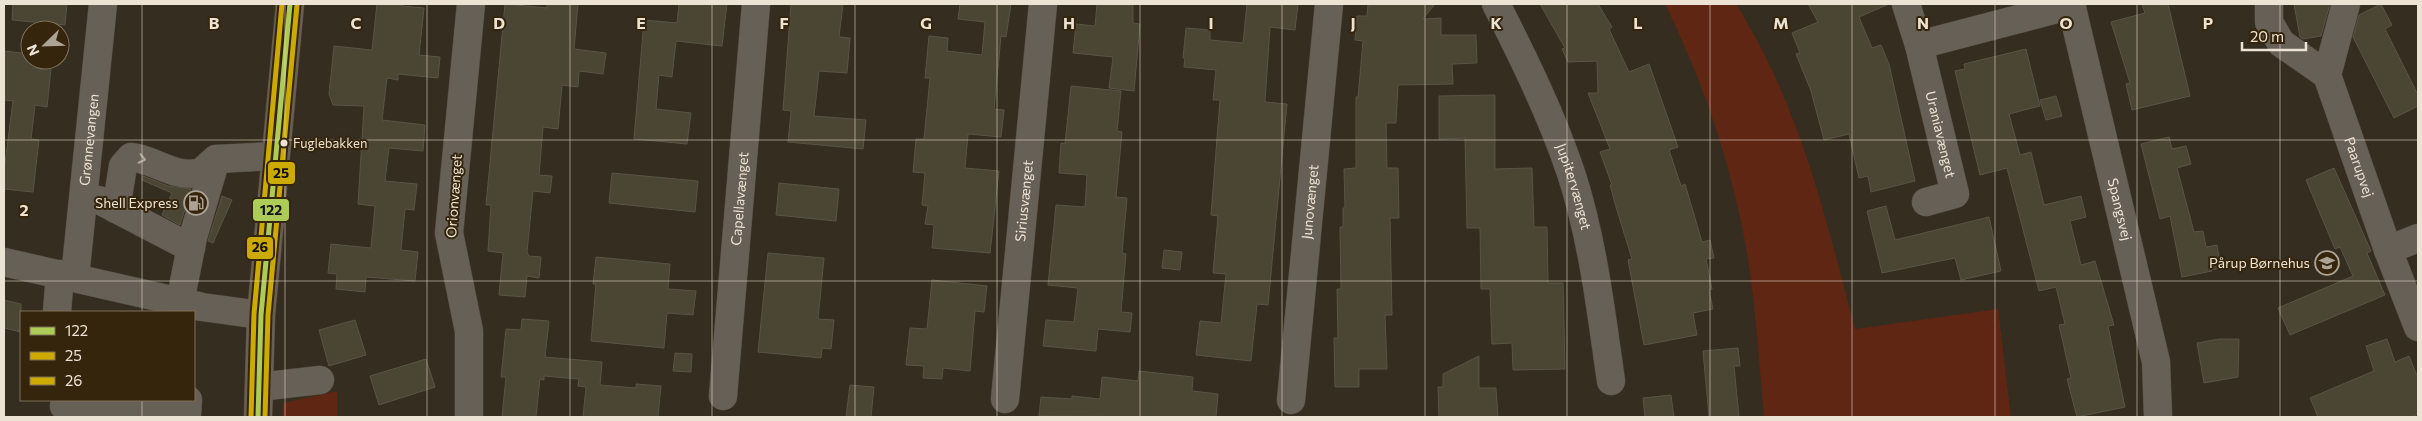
<svg xmlns="http://www.w3.org/2000/svg" width="2422" height="421" viewBox="0 0 2422 421" font-family="Commissioner,sans-serif">
<rect width="100%" height="100%" fill="#352d1f"/>
<g fill="#5f2614">
<path d="M1665,4h71c64,102 89,211 119,325l143,-20 13,108h-247c-6,-65 -9,-131 -23,-195 -16,-76 -42,-149 -76,-218z"/>
<polygon points="337,391 337,417 282,417 283,403"/>
</g>
<g fill="#4b4534" stroke="#595448">
<polygon points="13,4 67,4 65,25 12,20"/>
<polygon points="377,4 402,4 402,6 424,8 419,55 440,57 438,78 398,74 398,80 387,78 382,120 425,125 423,151 389,148 385,181 417,184 414,210 405,209 401,250 418,252 415,281 366,277 365,292 336,289 337,274 328,273 331,244 371,248 375,206 358,204 364,106 333,105 329,94 334,46 372,50"/>
<polygon points="505,4 547,8 547,4 578,4 574,49 606,53 603,74 579,71 578,87 562,85 558,129 543,127 539,175 552,176 550,193 533,191 527,252 529,256 541,257 539,278 527,276 525,297 499,295 503,253 488,251 491,205 486,205"/>
<polygon points="679,4 727,4 722,46 676,41 672,77 659,75 656,109 691,113 687,144 634,139 644,20 677,23"/>
<polygon points="791,4 843,4 839,37 850,38 847,73 819,71 814,116 866,120 863,149 788,142 791,111 783,110"/>
<polygon points="960,4 1011,4 1006,37 1001,36 994,109 1004,110 1001,137 968,134 965,168 999,171 990,253 932,248 934,225 925,224 928,206 922,205 925,173 913,172 916,139 924,139 930,78 925,78 929,36 948,38 947,51 982,55 985,22 958,19"/>
<polygon points="1097,4 1133,4 1133,23 1140,24 1134,91 1109,88 1113,57 1073,53 1076,24 1095,26"/>
<polygon points="1247,4 1298,4 1295,30 1270,27 1265,102 1287,104 1268,305 1257,304 1251,361 1196,355 1200,321 1221,323 1226,274 1213,273 1218,216 1211,215 1220,100 1213,100 1216,70 1184,67 1185,58 1183,58 1186,28 1210,30 1210,40 1243,43"/>
<polygon points="1368,4 1435,4 1423,19 1441,18 1441,35 1476,35 1477,63 1452,64 1453,84 1398,85 1396,123 1386,123 1387,168 1398,168 1399,218 1390,218 1392,315 1385,315 1387,369 1359,369 1359,387 1335,387 1334,338 1338,338 1337,289 1341,289 1340,227 1343,227 1343,208 1345,208 1344,169 1356,168 1356,97 1358,97 1363,41 1355,40 1357,16 1367,16"/>
<polygon points="1540,4 1598,4 1612,27 1609,29 1629,72 1649,64 1678,147 1669,150 1681,186 1685,184 1702,242 1710,240 1714,258 1706,259 1712,289 1709,290 1713,309 1693,313 1697,335 1644,345 1628,260 1632,259 1616,207 1610,185 1612,185 1600,152 1610,149 1588,93 1598,93 1597,61 1568,62 1562,49 1565,48"/>
<polygon points="1808,4 1889,4 1859,17 1872,48 1881,45 1889,64 1915,181 1871,192 1868,176 1859,178 1849,134 1824,140 1811,91 1796,54 1800,53 1792,33 1818,22"/>
<polygon points="2142,4 2168,4 2190,96 2132,110 2126,84 2130,83 2111,22 2145,13"/>
<polygon points="2294,4 2330,4 2321,36 2303,39 2300,37"/>
<polygon points="2381,4 2392,25 2385,29 2418,95 2418,106 2394,118 2353,37 2359,15"/>
<polygon points="2026,49 2040,106 2009,114 2020,155 2031,152 2044,205 2081,196 2086,217 2070,221 2081,265 2095,261 2114,325 2108,326 2125,407 2077,417 2067,379 2071,378 2059,325 2065,324 2056,287 2039,291 2007,168 1980,175 1955,71 1965,69 1964,64"/>
<polygon points="4,51 30,54 30,60 52,60 47,107 35,105 31,139 39,140 33,192 4,189 4,171 13,101 4,100"/>
<polygon points="1071,86 1121,91 1117,131 1122,132 1116,197 1127,198 1122,253 1126,254 1121,312 1132,313 1130,332 1098,329 1096,351 1043,346 1046,320 1074,322 1078,288 1048,285 1056,205 1085,207 1087,175 1059,173 1061,143 1065,144"/>
<polygon points="1495,95 1495,169 1532,168 1534,227 1547,227 1548,283 1563,283 1565,369 1513,370 1512,343 1492,344 1490,289 1481,289 1480,228 1467,228 1465,138 1439,139 1439,96"/>
<polygon points="2056,96 2062,116 2046,120 2040,100"/>
<polygon points="2169,137 2172,149 2186,146 2191,164 2177,168 2194,232 2203,231 2206,247 2217,245 2221,268 2211,270 2212,271 2182,277 2170,216 2160,219 2141,144"/>
<polygon points="2334,168 2371,251 2367,253 2385,295 2290,335 2278,308 2353,276 2340,247 2335,249 2306,180"/>
<polygon points="612,173 698,181 695,212 609,203"/>
<polygon points="143,176 168,186 191,189 180,225 162,215 172,193 142,180"/>
<polygon points="779,183 839,189 836,221 776,215"/>
<polygon points="222,196 232,200 213,243 208,241"/>
<polygon points="1886,206 1895,240 1989,217 2001,271 1961,280 1955,258 1882,273 1867,211"/>
<polygon points="1164,250 1182,252 1180,270 1162,268"/>
<polygon points="768,253 824,258 818,319 834,320 831,349 822,348 821,358 758,352"/>
<polygon points="596,257 670,264 668,289 696,291 693,315 667,313 664,348 591,341 596,284 593,284"/>
<polygon points="932,280 987,286 984,312 975,311 970,371 943,368 942,379 923,378 924,366 906,365 910,328 927,329"/>
<polygon points="4,300 21,304 21,332 4,328"/>
<polygon points="522,319 549,321 545,357 602,362 600,385 636,388 636,384 661,386 658,417 583,417 586,387 578,386 579,379 544,376 544,380 540,379 536,417 502,417 506,377 501,377 506,329 521,330"/>
<polygon points="355,320 366,355 329,366 319,330"/>
<polygon points="2219,339 2239,339 2238,377 2204,383 2197,343"/>
<polygon points="2387,339 2395,362 2409,356 2418,378 2418,414 2411,417 2318,417 2310,398 2374,371 2366,346"/>
<polygon points="1738,348 1740,366 1734,366 1739,417 1709,417 1703,351"/>
<polygon points="675,353 692,354 691,372 673,371"/>
<polygon points="1479,356 1479,388 1496,388 1498,417 1439,417 1438,387 1443,387 1443,374"/>
<polygon points="426,359 435,387 379,405 370,376"/>
<polygon points="1139,371 1193,377 1192,391 1218,394 1216,417 1039,416 1041,397 1072,399 1072,396 1100,399 1102,377 1138,381"/>
<polygon points="850,385 874,387 871,417 846,417"/>
<polygon points="1671,395 1674,417 1645,417 1643,398"/>
</g>
<g fill="none" stroke-linecap="round" stroke-linejoin="round">
<g stroke="#524a3f" stroke-width="29">
<g id="minor">
<path id="s1" d="M1496,4c28,55 55,110 75,169 22,67 30,139 40,208"/>
<path id="s2" d="M1906,4l13,41 36,149 -29,8"/>
<path id="s3" d="M2071,4l85,358 2,55"/>
<polyline points="2269,4 2269,22 2281,43 2327,75"/>
<path id="s4" d="M2346,4l-19,71 61,175 30,77"/>
<polyline points="1919,45 2072,5"/>
<polyline points="99,200 191,248"/>
<path d="M116,209l7,-43 8,-9c22,2 44,21 66,16 6,-1 14,-10 19,-14"/>
<polyline points="2388,250 2418,238"/>
<polyline points="4,262 202,307 261,315"/>
<path id="s5" d="M75,277l28,-273"/>
<polyline points="180,302 193,237 216,159 275,156"/>
<polyline points="57,312 60,274"/>
<polyline points="259,387 320,380"/>
<path id="s6" d="M723,396l33,-392"/>
<path id="s7" d="M1005,399l38,-395"/>
<path id="s8" d="M1291,400l38,-396"/>
<polyline points="64,406 187,415 188,400"/>
<polyline points="469,417 469,331 449,233 471,4"/>
</g>
</g>
<g stroke="#524a3f" stroke-width="29">
<polyline id="major" points="258,417 261,315 290,4"/>
</g>
<use href="#minor" stroke="#676056" stroke-width="28"/>
<use href="#major" stroke="#6a5f54" stroke-width="28"/>
<g stroke="#34250c" stroke-width="9">
<polyline id="bus-1" points="258,417 261,315 290,4"/>
</g>
<g stroke="#34250c" stroke-width="9">
<polyline id="bus-2" points="265,417 268,315 297,5"/>
</g>
<g stroke="#34250c" stroke-width="9">
<polyline id="bus-3" points="251,417 254,314 282,4"/>
</g>
<use href="#bus-1" stroke="#adcb57" stroke-width="5"/>
<use href="#bus-2" stroke="#ca0" stroke-width="5"/>
<use href="#bus-3" stroke="#ca0" stroke-width="5"/>
</g>
<defs><path id="oneway-chevron" d="M-2-3.5L2.5 0L-2 3.5" fill="none" stroke-width="1.6" stroke-linecap="round" stroke-linejoin="round" transform="scale(1.25)"/></defs>
<use stroke="#b1a89b" href="#oneway-chevron" transform="translate(142 159) rotate(12)"/>
<path fill="none" stroke="#ede3d4" stroke-width="1" stroke-opacity="0.55" d="M142,4v308M285,4v413M427,4v413M570,4v413M712,4v413M855,4v413M997,4v413M1140,4v413M1282,4v413M1425,4v413M1567,4v413M1710,4v413M1852,4v413M1995,4v413M2137,4v413M2280,4v413M4,140h2414M4,281h2414M142,400v17"/>
<defs>
<g id="fuel-ring" transform="scale(1.25)"><circle r="9.5" fill="#34250c" stroke="#ada395" stroke-width="1.5"/><path d="M-5.5-6h7V0h2V4h1.3V-2.5L3-4.5l.8-.8L6-3V5H2.5V1h-1V6h-7ZM-4.2-4.7v3.2H.2V-4.7Z" fill="#ada395"/></g>
<g id="school-ring" transform="scale(1.25)"><circle r="9.5" fill="#34250c" stroke="#ada395" stroke-width="1.5"/><path d="M0-5L7-2L0 1L-7-2ZM-4 1L0 2.5L4 1V4Q0 6-4 4Z" fill="#ada395"/></g>
</defs>
<g fill-rule="evenodd">
<use href="#fuel-ring" x="196" y="203"/>
<use href="#school-ring" x="2327" y="263"/>
</g>
<circle fill="#ede3d4" stroke="#34250c" stroke-width="2" cx="284" cy="143" r="4.5"/>
<g text-anchor="middle" stroke-width="4" stroke-linejoin="round" paint-order="stroke">
<g font-size="13" fill="#ede3d4" stroke="#34250c" text-anchor="start">
<text x="293" y="148">Fuglebakken</text>
</g>
<g font-size="14" fill="#ede3d4" stroke="#34250c">
<text dy="5" stroke="none"><textPath href="#s2" startOffset="135">Uraniavænget</textPath></text>
<text dy="5" stroke="none"><textPath href="#s5" startOffset="138">Grønnevangen</textPath></text>
<text dy="5" stroke="none"><textPath href="#s4" startOffset="171">Paarupvej</textPath></text>
<text dy="5" stroke="none"><textPath href="#s1" startOffset="199">Jupitervænget</textPath></text>
<text transform="translate(454 196) rotate(-86)" y="5">Orionvænget</text>
<text dy="5" stroke="none"><textPath href="#s6" startOffset="198">Capellavænget</textPath></text>
<text dy="5" stroke="none"><textPath href="#s7" startOffset="199">Siriusvænget</textPath></text>
<text dy="5" stroke="none"><textPath href="#s8" startOffset="199">Junovænget</textPath></text>
<text dy="5" stroke="none"><textPath href="#s3" startOffset="211">Spangsvej</textPath></text>
</g>
<g font-size="14" fill="#ede3d4" stroke="#34250c" text-anchor="end">
<text x="178" y="208">Shell Express</text>
<text x="2310" y="268">Pårup Børnehus</text>
</g>
</g>
<g font-size="16" text-anchor="middle" font-weight="bold" fill="#ede3d4" stroke="#34250c" stroke-width="4" stroke-linejoin="round" paint-order="stroke">
<text x="214" y="29">B</text>
<text x="356" y="29">C</text>
<text x="499" y="29">D</text>
<text x="641" y="29">E</text>
<text x="784" y="29">F</text>
<text x="926" y="29">G</text>
<text x="1069" y="29">H</text>
<text x="1211" y="29">I</text>
<text x="1353" y="29">J</text>
<text x="1496" y="29">K</text>
<text x="1638" y="29">L</text>
<text x="1781" y="29">M</text>
<text x="1923" y="29">N</text>
<text x="2066" y="29">O</text>
<text x="2208" y="29">P</text>
<text x="24" y="216">2</text>
</g>
<g stroke="#34250c" stroke-width="2">
<rect x="267" y="161" width="29" height="24" rx="5" fill="#ca0"/>
<rect x="252" y="198" width="38" height="24" rx="5" fill="#adcb57"/>
<rect x="246" y="236" width="28" height="24" rx="5" fill="#ca0"/>
</g>
<g font-size="14" text-anchor="middle" font-weight="bold" fill="#111">
<text x="281" y="178">25</text>
<text x="271" y="215">122</text>
<text x="260" y="252">26</text>
</g>
<rect width="2422" height="421" fill="none" stroke="#ede3d4" stroke-width="10"/>
<rect x="20" y="311" width="175" height="90" fill="#34250c" stroke="#7e715c"/>
<rect x="30" y="327" width="25" height="8" fill="#adcb57" stroke="#7e715c"/>
<text x="65" y="336" font-size="15" fill="#ede3d4">122</text>
<rect x="30" y="352" width="25" height="8" fill="#ccaa00" stroke="#7e715c"/>
<text x="65" y="361" font-size="15" fill="#ede3d4">25</text>
<rect x="30" y="377" width="25" height="8" fill="#ccaa00" stroke="#7e715c"/>
<text x="65" y="386" font-size="15" fill="#ede3d4">26</text>
<g transform="translate(45 45) rotate(247)"><circle r="24" fill="#34250c" stroke="#7e715c"/>
<path d="M0-4L9 19L0 12L-9 19Z" fill="#ada395"/>
<text y="-8" font-size="14" font-weight="bold" text-anchor="middle" fill="#ede3d4">N</text>
</g>
<path d="M2242 42v8h64v-8" fill="none" stroke="#ede3d4" stroke-width="2.5"/>
<text x="2250" y="42" font-size="15" fill="#ede3d4" stroke="#34250c" stroke-width="4" paint-order="stroke">20 m</text>
</svg>
